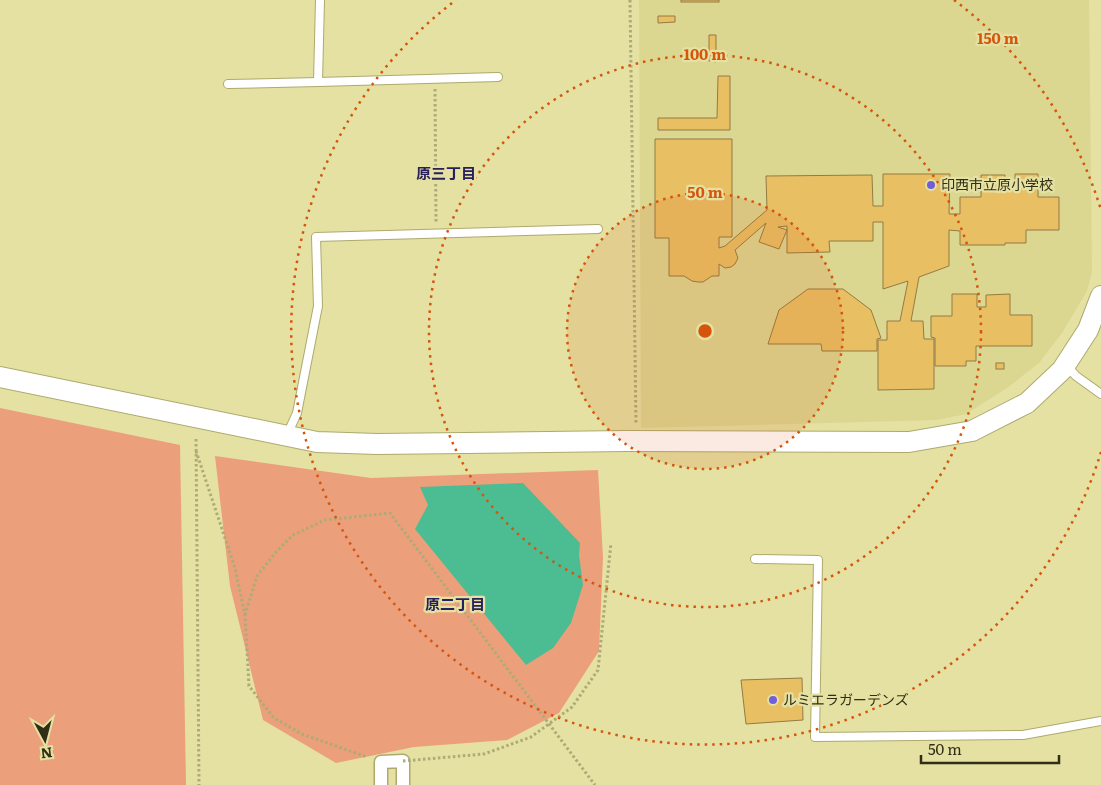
<svg xmlns="http://www.w3.org/2000/svg" width="1101" height="785" viewBox="0 0 1101 785" font-family="Literata,'Noto Sans JP',serif">
<rect width="100%" height="100%" fill="#e4e1a2"/>
<polygon fill="#dbd791" points="639,0 1089,0 1092,272 1087,291 1062,333 1039,363 1007,388 966,414 937,420 641,428"/>
<g fill="#ec9f7b">
<polygon points="0,408 180,445 186,785 0,785"/>
<polygon points="215,456 371,478 598,470 603,557 599,651 559,713 507,740 414,747 336,763 263,720 230,586"/>
</g>
<polygon fill="#4cbc92" points="523,483 580,543 579,555 583,585 571,623 553,648 526,665 415,529 428,505 420,487"/>
<g fill="#e8bf63" stroke="#947b43">
<rect x="681" y="0" width="38" height="2"/>
<polygon points="658,16 675,16 675,22 658,23"/>
<polygon points="709,35 716,35 716,62 709,61"/>
<polygon points="718,76 730,76 730,130 658,130 658,118 717,118"/>
<polygon points="655,139 732,139 732,237 719,237 719,248 725,246 767,210 766,176 872,175 873,206 883,206 883,174 950,174 949,214 960,214 960,197 981,197 981,175 1005,175 1005,190 1015,190 1015,174 1038,174 1038,197 1059,197 1059,230 1026,230 1026,243 1005,243 1005,245 960,245 960,231 949,230 949,266 919,277 911,321 923,321 924,339 934,339 934,389 878,390 878,340 887,340 887,321 900,321 908,281 883,289 883,222 873,222 873,241 829,241 830,252 787,253 787,226 778,227 787,230 779,249 759,242 766,223 735,250 738,258 735,264 731,267 725,268 719,264 719,276 712,276 703,282 698,282 692,281 684,276 669,276 669,238 655,238"/>
<polygon points="808,289 843,289 871,310 881,338 877,339 877,351 822,351 821,344 768,344 779,310"/>
<polygon points="952,294 977,294 977,307 986,307 986,295 1010,294 1010,315 1032,315 1032,346 976,346 976,361 966,361 966,366 935,366 935,338 931,337 931,316 952,316"/>
<rect x="996" y="363" width="8" height="6"/>
<polygon points="802,678 803,720 746,724 741,680"/>
</g>
<g fill="none" stroke-linecap="round" stroke-linejoin="round">
<g stroke="#adaa6e" stroke-width="10">
<g id="service">
<polyline points="320,0 318,82 498,77"/>
<polyline points="228,84 318,82"/>
<polyline points="1067,366 1076,376 1101,394"/>
<polyline points="287,435 297,413 318,306 316,237 598,229"/>
<polyline points="755,559 818,560 815,737 1023,735 1101,721"/>
</g>
</g>
<g stroke="#adaa6e" stroke-width="15">
<polyline id="pedestrian" points="381,785 381,762 403,761 403,785"/>
</g>
<g stroke="#adaa6e" stroke-width="22">
<polyline id="tertiary" points="0,377 317,442 377,444 626,441 909,442 972,431 1027,403 1062,370 1088,330 1101,296"/>
</g>
<g stroke="#adab77" stroke-width="3" stroke-dasharray="2.5 2.5" stroke-linecap="butt">
<polyline points="630,0 636,423"/>
<polyline points="435,89 436,223"/>
<polyline points="196,439 199,785"/>
<polyline points="196,451 235,568 245,615 249,686 274,718 302,734 367,757"/>
<polyline points="245,615 257,576 276,552 293,535 325,520 390,513 595,785"/>
</g>
<use href="#service" stroke="#fff" stroke-width="8"/>
<use href="#pedestrian" stroke="#fff" stroke-width="12"/>
<use href="#tertiary" stroke="#fff" stroke-width="20"/>
<polyline stroke="#adab77" stroke-width="3" stroke-dasharray="2.5 2.5" stroke-linecap="butt" points="403,761 484,754 531,737 572,707 598,670 611,543"/>
</g>
<circle cx="705" cy="331" r="138" fill="#d6550d" fill-opacity=".12"/>
<g fill="none" stroke="#d6550d" stroke-width="2.5" stroke-dasharray="2.5 5">
<circle cx="705" cy="331" r="138"/>
<circle cx="705" cy="331" r="276"/>
<path d="M1101 452A414 414 0 1 1 456 0M954 0A414 414 0 0 1 1101 210"/>
</g>
<g fill="#705fd9" stroke="#e4e1a2" stroke-width="2">
<circle cx="931" cy="185" r="5"/>
<circle cx="773" cy="700" r="5"/>
</g>
<g text-anchor="middle" stroke-width="4.5" stroke-linejoin="round" paint-order="stroke">
<g font-size="14" fill="#302e15" stroke="#e4e1a2" text-anchor="start">
<text x="941" y="190">印西市立原小学校</text>
<text x="783" y="705">ルミエラガーデンズ</text>
</g>
<g font-size="15" font-weight="bold" fill="#29205b" stroke="#e4e1a2">
<text x="446" y="179">原三丁目</text>
<text x="455" y="610">原二丁目</text>
</g>
</g>
<circle cx="705" cy="331" r="8" fill="#d6550d" stroke="#e4e1a2" stroke-width="2.5"/>
<g font-size="15" text-anchor="middle" font-weight="bold" fill="#d6550d" stroke="#e4e1a2" stroke-width="4.5" stroke-linejoin="round" paint-order="stroke">
<text x="998" y="44">150 m</text>
<text x="705" y="60">100 m</text>
<text x="705" y="198">50 m</text>
</g>
<g transform="translate(45 740) rotate(173)" stroke="#e4e1a2" stroke-width="4" paint-order="stroke">
<path d="M0-4L9 19L0 12L-9 19Z" fill="#302e15"/>
<text y="-8" font-size="14" font-weight="bold" text-anchor="middle" fill="#302e15">N</text>
</g>
<path d="M921 755v8h138v-8" fill="none" stroke="#302e15" stroke-width="2.5"/>
<text x="928" y="755" font-size="15" fill="#302e15" stroke="#e4e1a2" stroke-width="4" paint-order="stroke">50 m</text>
</svg>
